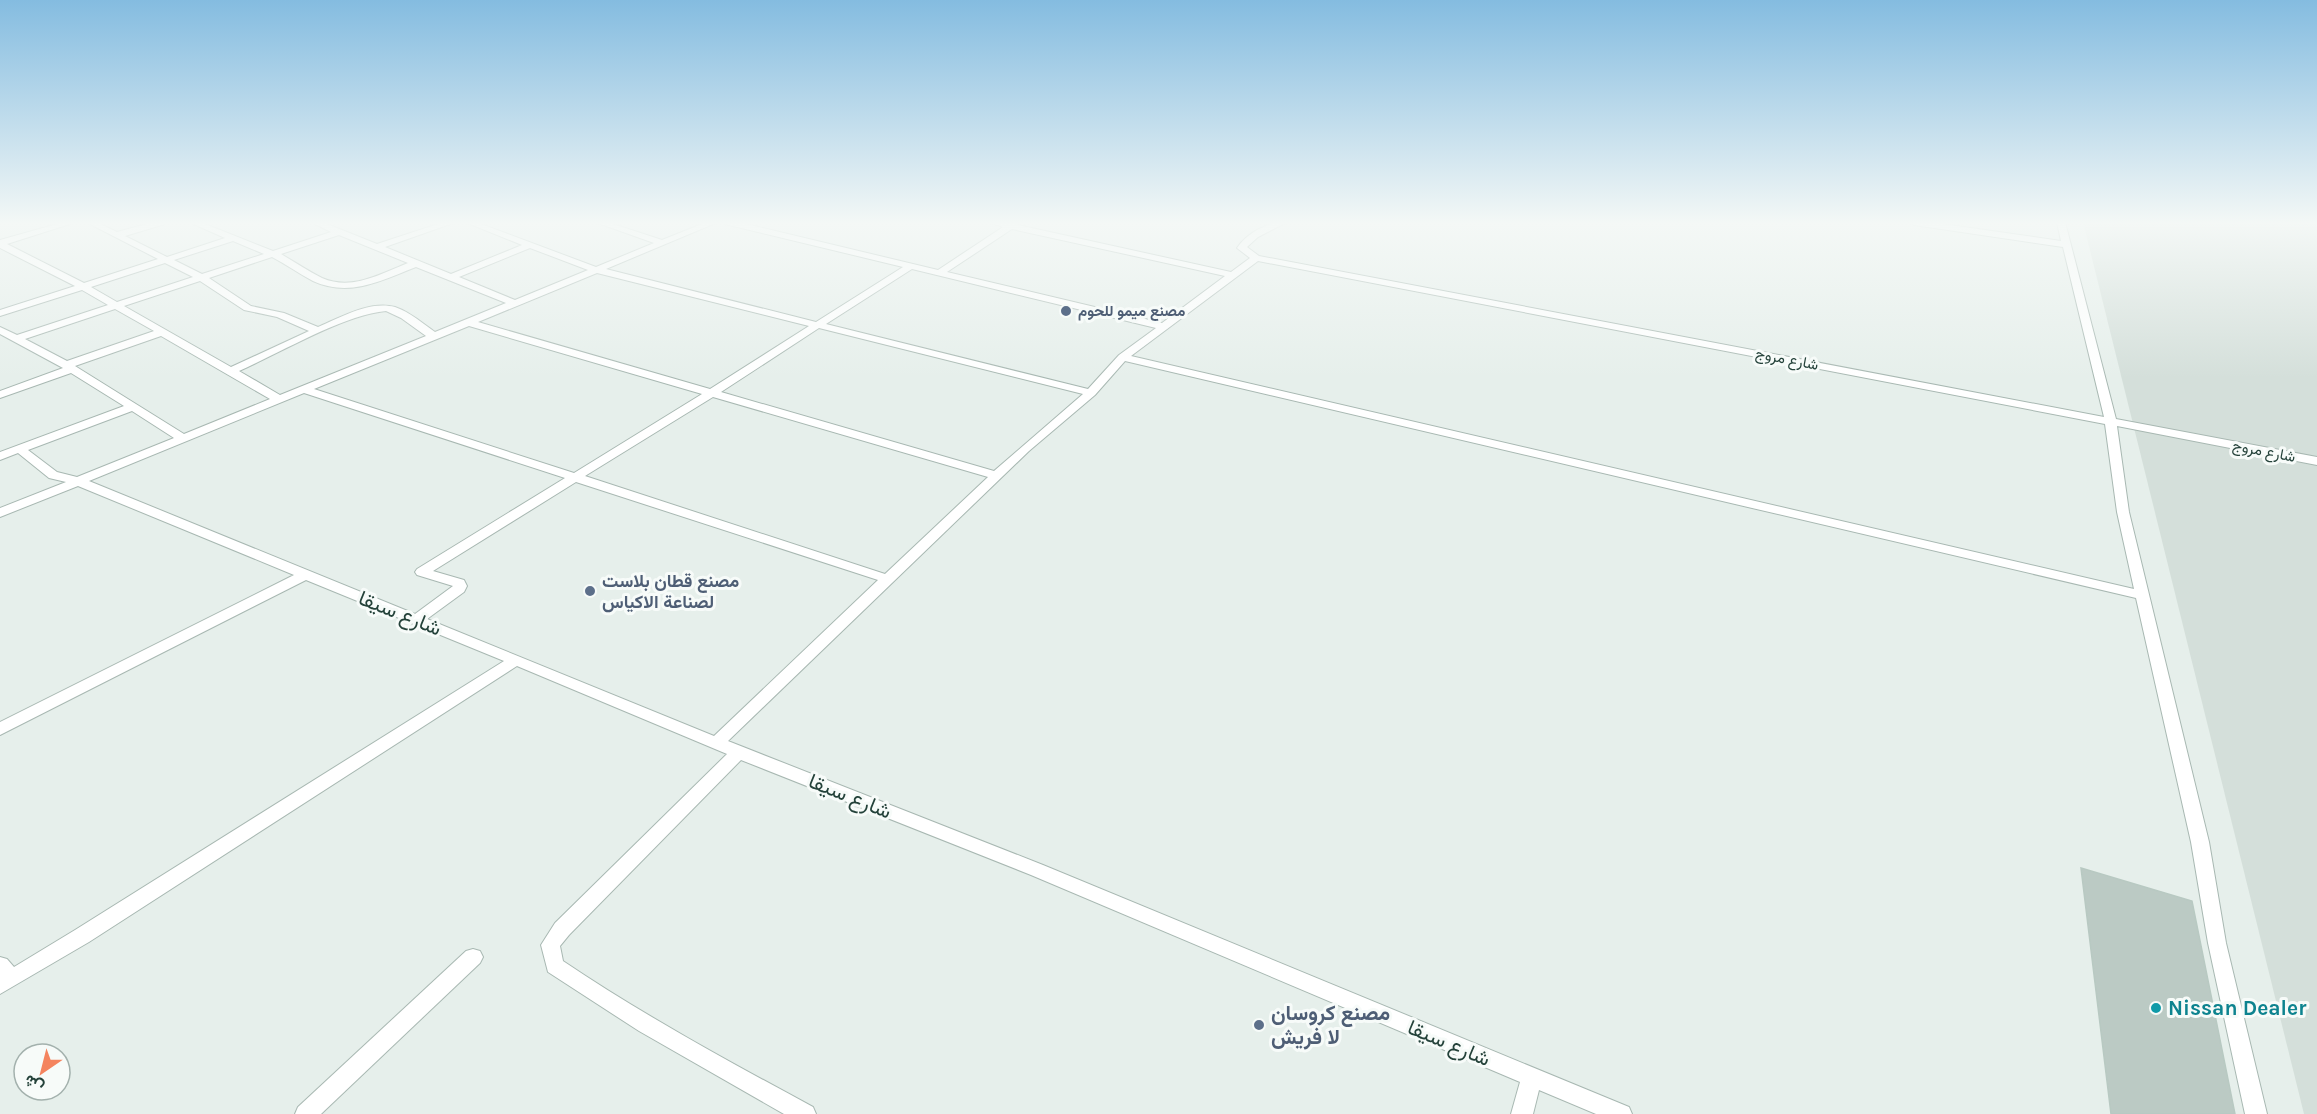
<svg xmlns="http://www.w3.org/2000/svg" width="2317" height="1114" viewBox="0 0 2317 1114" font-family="Karla,Vazirmatn,sans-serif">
<rect width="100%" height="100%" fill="#e6efeb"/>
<polygon fill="#d4dfda" points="2083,222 2317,222 2317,1114 2304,1114"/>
<polygon fill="#bbcac4" stroke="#b8c9c2" stroke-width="1.5" points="2081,868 2192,901 2235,1114 2111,1114"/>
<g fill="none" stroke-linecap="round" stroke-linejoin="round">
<g stroke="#a8b8b2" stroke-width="2">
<g id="minor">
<path d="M64,222h12l-69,22 77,39 74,-24 -72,-37h10l21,10 37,-10h12l-1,2 -40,12 42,21 58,-19 -36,-16h11l73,29 58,-19 -20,-10h11l55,22 67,-22h12l-71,25 66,27 71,-29 -57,-23h11l120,45 58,-24 -59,-21h12l55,18 45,-18h11l-112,47 210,53 87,-55 -178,-43 -1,-2h14l200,48 65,-43 -14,-5h29v3l213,47 19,-14 -13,-10c11,-16 31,-26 50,-26l-29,15 -11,10 12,9 845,161 -41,-170 -149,-22 -4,-3h19l132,19 -4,-19h8l51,197 201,38v8l-200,-39 12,86 80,330 17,101 41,171h-22l-37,-171 -17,-101 -55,-244 -1011,-237 -30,34 -66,56 -301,290 315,124 586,242 3,7h-36l-57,-24 -6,24h-22l9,-32 -489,-207 -290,-115 -172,175 -9,11 3,15c80,54 165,100 250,146l3,7h-32l-145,-83 -91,-59 -7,-27 14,-22 172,-169 -210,-88 -428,276 -89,52v-37l7,2 7,8 61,-37 429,-269 -198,-81 -306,155v-13l294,-147 -216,-89 -78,31v-9l66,-26 -17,-4 -31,-25 -18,7v-8l124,-46 -53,-33 -71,25v-7l63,-23 -63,-34v-7l17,8 91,-30 -26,-15 -82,26v-6l75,-24 -75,-38v-8zM1012,229l213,47 -63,47 -215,-51zM339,235l69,28c-28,11 -56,28 -86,15 -14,-7 -27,-16 -41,-24zM233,241l31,13 -62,20 -28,-14zM530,248l58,22 -73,30 -56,-23zM272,257c14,7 27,17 41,24 37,17 69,-1 103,-14l90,36 -71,29c-13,-9 -25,-20 -40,-25 -25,-7 -56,11 -77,20l-34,-14 -33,-7 -42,-28zM1258,261l847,163 12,88 17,77 -1003,-233zM165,263l28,14 -76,25 -26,-15zM912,269l244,59 -37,27 -31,34 -262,-65zM597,273l212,53 -99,63 -232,-67zM200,281l44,29 33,7 32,14 -78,36 -107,-61zM115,309l39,22 -87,30 -42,-22zM386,311l15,7 25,18 -146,59 -41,-24c41,-18 104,-56 147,-60zM469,326l233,68 -128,79 -260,-84zM819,328l264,66 -89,77 -273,-79zM161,336l109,63 -86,35 -109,-68zM304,393l261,85 -148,91 -2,3 2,3 36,11 -38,28 -326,-133zM713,397l275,80 -103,97 -300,-98zM132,411l42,27 -97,39 -20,-5 -29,-22zM576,482l302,98 -164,156 -287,-117 37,-27 3,-6 -3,-6 -31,-9z"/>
<polygon points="473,949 480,951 483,957 480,963 321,1114 295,1114 298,1107 466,951"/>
</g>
</g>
<use href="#minor" fill="#fff" fill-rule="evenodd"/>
</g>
<linearGradient id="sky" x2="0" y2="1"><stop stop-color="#84bce0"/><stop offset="0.59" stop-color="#f4f8f6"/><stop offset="1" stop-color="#f4f8f6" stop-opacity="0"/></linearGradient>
<rect width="2317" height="378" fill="url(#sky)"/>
<g fill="#5c6f8a" stroke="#f7fbf9" stroke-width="2">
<circle cx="1066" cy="311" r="6"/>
<circle cx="590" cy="591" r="6"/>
<circle cx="1259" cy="1025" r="6"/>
</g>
<circle fill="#0f9aa8" stroke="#f7fbf9" stroke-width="2" cx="2156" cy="1008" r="6"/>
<g text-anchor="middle" stroke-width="6" stroke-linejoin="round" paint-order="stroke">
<g font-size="15" font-weight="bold" fill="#4e5e75" stroke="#f7fbf9" text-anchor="start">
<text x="1078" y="316">مصنع ميمو للحوم</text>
</g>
<g font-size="15" fill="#24423a" stroke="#f7fbf9">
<text transform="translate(1787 359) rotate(11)" y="5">شارع مروج</text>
<text transform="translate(2264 451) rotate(11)" y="5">شارع مروج</text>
</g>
<g font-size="18" font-weight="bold" fill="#4e5e75" stroke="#f7fbf9" text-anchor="start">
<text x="602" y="587">مصنع قطان بلاست<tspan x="602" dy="21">لصناعة الاكياس</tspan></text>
</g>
<g font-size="21" fill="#24423a" stroke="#f7fbf9">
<text transform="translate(400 613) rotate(22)" y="7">شارع سيقا</text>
<text transform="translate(850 796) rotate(22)" y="7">شارع سيقا</text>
<text transform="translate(1449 1043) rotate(23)" y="7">شارع سيقا</text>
</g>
<g font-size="21" font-weight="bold" fill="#0d838f" stroke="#f7fbf9" text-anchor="start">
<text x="2168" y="1015">Nissan Dealer</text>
</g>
<g font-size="21" font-weight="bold" fill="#4e5e75" stroke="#f7fbf9" text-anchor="start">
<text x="1271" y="1020">مصنع كروسان<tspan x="1271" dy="24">لا فريش</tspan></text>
</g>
</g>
<g transform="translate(42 1072) rotate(215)"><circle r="28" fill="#f7fbf9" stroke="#a3b1ad" stroke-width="1.5"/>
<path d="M0-4.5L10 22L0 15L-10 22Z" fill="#f4845f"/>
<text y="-9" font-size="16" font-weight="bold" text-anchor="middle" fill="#24423a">ش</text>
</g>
</svg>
